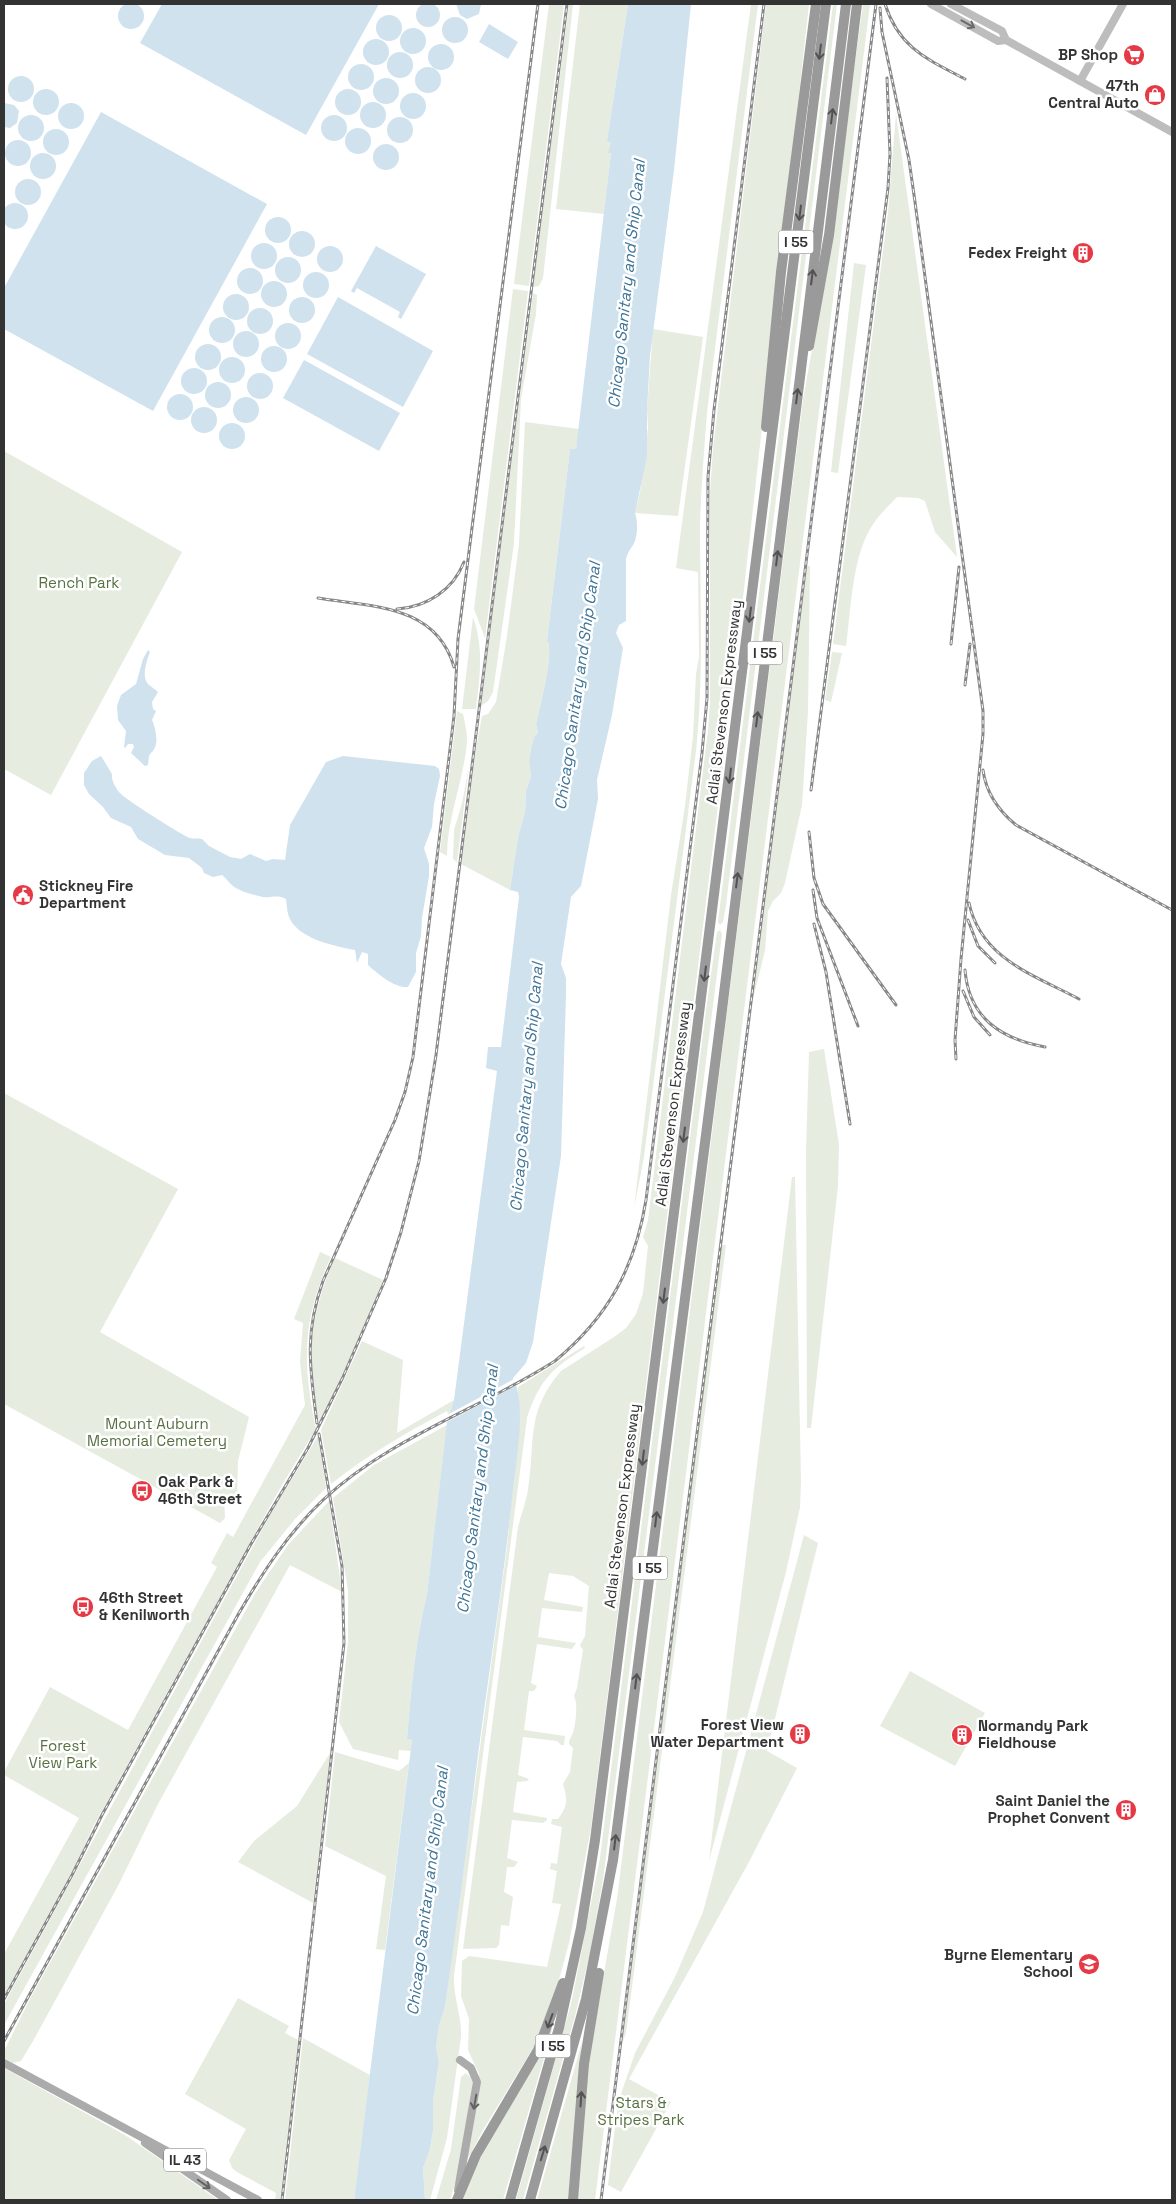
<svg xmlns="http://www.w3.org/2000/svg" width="1176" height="2204" viewBox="0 0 1176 2204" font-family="'Space Grotesk',sans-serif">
<rect width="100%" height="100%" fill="#fff"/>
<g fill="#e6ecdf">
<polygon points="549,4 564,4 529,286 514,284"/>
<polygon points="569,4 573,4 543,278 539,286 533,287"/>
<polygon points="580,4 628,4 607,141 611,143 611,153 604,214 556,209"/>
<path d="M751,4h7l-51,409c-3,38 -6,75 -7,113 0,77 4,148 -4,225l-52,406 -10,51 37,-313 14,-89 8,-70 3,-62 3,-17 -1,-85 -22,-4z"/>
<path d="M766,4h43l-72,648 -146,1176 -22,115 -15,55 -18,45 -53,87 -14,27 -2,-1 12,-66v-16l-11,-24 1,-31 -8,-23 1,-35 7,-5 78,11 14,-63 -9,-1 5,-32 -7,-2 1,-6 6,1 5,-37 -11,-3 1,-5h6c11,-14 9,-21 5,-35l7,-12 3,-24 -4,-4c0,-6 4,-9 5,-15 2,-10 4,-25 0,-33l3,-8 6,-38 -3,-5 5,-9 4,-50 -16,-10 -24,-3 -5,27 39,7 -1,5 -40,-4 -4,29 38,6 -4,6 -35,-5 -6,39 6,3 -3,5h-5l-5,39 41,6 -1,9h-3l-4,-4 -34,-4 -5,38 11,4 -2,2 -10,1 -4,30 34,6v2l-4,3 -31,-3 -5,38 11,4 -4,5h-7l-3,25 9,5 -4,29 -8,-1 -2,20 -3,3 -33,1 55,-422c3,-12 8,-25 10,-37 8,-49 -3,-77 33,-119l53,-34 12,-9 10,-14 7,-21 5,-47 -5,-9 5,-17 60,-490 2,-28v-209l3,-45z"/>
<polygon points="833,4 837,4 726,905 723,922 720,925 718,922"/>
<polygon points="863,4 870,4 595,2200 578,2200 588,2063 617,1899 803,400 827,266"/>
<path d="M896,114l61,443 -22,-25 -10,-31 -7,-3 -21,-1c-10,10 -20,20 -27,32 -18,31 -19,81 -24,117l-13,-2 55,-432z"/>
<polygon points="854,263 866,265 838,473 831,472"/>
<polygon points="513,289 528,291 485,638 474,609"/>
<polygon points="533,293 537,295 536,314 521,399 514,543 493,692 488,701 481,706"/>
<polygon points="653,329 703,337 678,516 635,513 640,492 648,428 647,410"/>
<path d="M525,422l54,7 -3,20h-6l-23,190c8,12 -8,71 -11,86l2,8 -4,4 -3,12 -2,12 2,15 -5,15 -1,21 -7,25 -8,53 -49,-26 15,-116 6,-32 6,-2 8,-12 11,-66 12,-92z"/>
<polygon points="4,451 182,552 51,795 4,769"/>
<polygon points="806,566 810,566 808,712 802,805 785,883 781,893 773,901 768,911 765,951 751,1007"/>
<path d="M473,617c11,31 7,60 3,92h-14z"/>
<polygon points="832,652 842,653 831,702 825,700"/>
<path d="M457,711l6,3c2,9 4,18 4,27 -3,39 -20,76 -20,115l-7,-4z"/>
<polygon points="469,767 457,862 453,859 454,830 462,803"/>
<polygon points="720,930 722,934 603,1880 590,1953 575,2016 523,2200 516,2200 571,2004 600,1858 706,1010 717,932"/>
<polygon points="824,1049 839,1145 838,1186 811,1428 807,1428 806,1151 809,1052"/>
<polygon points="4,1093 178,1189 100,1332 249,1417 238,1461 237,1496 224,1495 225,1518 220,1523 4,1404"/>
<polygon points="792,1177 795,1177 801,1481 800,1507 786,1572 709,1861"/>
<polygon points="721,1245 726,1245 630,2003 626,2033 621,2046"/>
<path d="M320,1252l11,5c-29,62 -29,105 -15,172l-37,61 -186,337 -16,35 -73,134v-42l75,-136 -75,-43v-3l46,-85 78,43 89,-163 -6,-4 16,-30 6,4 72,-132 -5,-43 3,-39 -9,-4z"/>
<path d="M335,1258l48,22 -24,59 -40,84c-11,-65 -12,-103 16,-165z"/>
<path d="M362,1341l41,19 -6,73 57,-33 -4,13 -2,1 -1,-3c-41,22 -80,44 -116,73l-10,-54z"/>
<path d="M584,1346l1,2c-33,20 -46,33 -58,70l-73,558c-1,21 8,40 7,61l-14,101 -17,62h-5l-2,-32 7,-19 3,-18v-29l6,-40 -3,-15 3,-23 6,-17 62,-459 12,-124 -1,-37z"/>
<path d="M447,1425l-20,169c-12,48 -16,96 -20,145l5,1 -1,11 -12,-1 -1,10 -45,-11 -14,-27 9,-80v-52l-15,-92 41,-33z"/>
<polygon points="318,1436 326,1488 295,1519 260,1562 4,2025 4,2004 269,1517"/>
<polygon points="329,1501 342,1592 290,1565 158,1804 119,1884 33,2041 21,2061 13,2063 4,2058 4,2051 31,1997 256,1592 288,1545"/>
<polygon points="804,1535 818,1543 767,1751 797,1768 750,1860 629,2079 671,2102 621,2192 608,2185 616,2118 622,2091 635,2053 675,1977 703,1912"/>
<polygon points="910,1671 985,1713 955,1766 880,1726"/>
<polygon points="335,1752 399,1771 409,1763 385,1950 376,1949 386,1876 325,1846"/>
<polygon points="330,1753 313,1903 238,1862 254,1841 297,1806"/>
<polygon points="238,1998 289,2026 285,2033 298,2040 280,2200 275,2200 276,2193 237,2172 232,2168 229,2160 246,2129 185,2094"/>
<polygon points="550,2029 552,2030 503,2200 461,2200 469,2178"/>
<polygon points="303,2038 370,2075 354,2200 285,2200"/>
<polygon points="582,2042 568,2200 537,2200"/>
<polygon points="4,2068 125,2135 218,2200 4,2200"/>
<polygon points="466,2073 471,2078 473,2083 458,2173 450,2200 436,2200 451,2149 461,2077"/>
</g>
<g fill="#cfe2ee">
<circle cx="428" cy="15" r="12"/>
<circle cx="131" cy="16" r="13"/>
<polygon points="162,4 379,4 306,135 140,43"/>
<polygon points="456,4 481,4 479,14 467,19 460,15"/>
<path d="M628,4h63l-17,166 -24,186 -3,54v46l-12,57c3,8 3,24 -2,32 -3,5 -5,7 -7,14v62l-7,4 -3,8 7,15 -11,67 -15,65 1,19 -17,87 -10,11 -10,67 5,14v17l-5,161 -28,186 -7,21 -13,15c14,25 3,83 0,112 -10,97 -26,192 -38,289 -9,76 -19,152 -30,228l-6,18 -3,22 3,15 -6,40v29l-3,18 -7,19 2,32h-71l58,-460 -5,-1c4,-48 8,-97 20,-145l20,-172 7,-22 43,-329 -11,-3 2,-21h13l18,-150 -1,-5 -8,-2 8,-53 7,-25 1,-21 5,-15 -2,-15 2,-12 3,-12 4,-4 -2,-8c3,-15 19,-74 11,-85l23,-191h6l35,-296h-3l3,-10 -4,-2z"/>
<circle cx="389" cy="28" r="13"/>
<circle cx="455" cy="30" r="13"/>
<polygon points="489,24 518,42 508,59 479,42"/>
<circle cx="413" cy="41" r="13"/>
<circle cx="376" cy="52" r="13"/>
<circle cx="441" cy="57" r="13"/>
<circle cx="400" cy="65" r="13"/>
<circle cx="361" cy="77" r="13"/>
<circle cx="428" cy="80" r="13"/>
<circle cx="21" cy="89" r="13"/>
<circle cx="386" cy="91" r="13"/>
<circle cx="348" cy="102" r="13"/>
<circle cx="46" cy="102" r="13"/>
<circle cx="413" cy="106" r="13"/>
<circle cx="373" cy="115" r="13"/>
<polygon points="4,103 14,105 19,111 17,123 10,128 4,127"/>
<circle cx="71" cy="116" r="13"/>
<polygon points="101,112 267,204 153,411 4,329 4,288"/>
<circle cx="334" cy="128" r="13"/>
<circle cx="31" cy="128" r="13"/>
<circle cx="400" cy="130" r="13"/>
<circle cx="358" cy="141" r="13"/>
<circle cx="56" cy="142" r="13"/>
<circle cx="18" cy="153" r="13"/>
<circle cx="386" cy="157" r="13"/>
<circle cx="43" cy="166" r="13"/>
<circle cx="28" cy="192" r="13"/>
<circle cx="15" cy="216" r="13"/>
<circle cx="278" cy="230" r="13"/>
<circle cx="302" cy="244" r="13"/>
<circle cx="264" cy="256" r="13"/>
<polygon points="376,246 426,274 401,319 398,317 400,312 357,288 354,293 351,291"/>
<circle cx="330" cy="259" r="13"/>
<circle cx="288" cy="270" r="13"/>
<circle cx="250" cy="281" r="13"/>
<circle cx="316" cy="285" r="13"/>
<circle cx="274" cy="294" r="13"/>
<circle cx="236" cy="307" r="13"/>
<polygon points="338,297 433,351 403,407 307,354"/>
<circle cx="302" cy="310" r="13"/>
<circle cx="260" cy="321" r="13"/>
<circle cx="222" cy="330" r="13"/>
<circle cx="288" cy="336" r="13"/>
<circle cx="246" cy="344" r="13"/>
<circle cx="208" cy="357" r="13"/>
<circle cx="274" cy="359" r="13"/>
<circle cx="232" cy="370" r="13"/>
<polygon points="304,360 400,413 379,451 283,398"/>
<circle cx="194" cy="381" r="13"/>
<circle cx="260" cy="386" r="13"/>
<circle cx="218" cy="395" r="13"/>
<circle cx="180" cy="407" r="13"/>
<circle cx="246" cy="410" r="13"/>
<circle cx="204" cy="420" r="13"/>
<circle cx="232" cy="436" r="13"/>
<path d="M148,650l2,2c-3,8 -9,24 -2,32 3,3 7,5 10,8l-6,10 1,7 3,2 -4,9c3,6 7,23 2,29 -1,3 -4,4 -5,7l-1,9 -3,1 -14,-13 3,-6 -1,-3h-5l-3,4 -1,-1 2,-16 -8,-11 -1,-14 4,-11 15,-11 7,-25z"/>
<path d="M101,756l11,18c-1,6 4,15 9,20 4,5 64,43 69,44 4,1 8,0 12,1l7,7 21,11 11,2 9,-5 16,7 7,-2 12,1 5,-35 36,-63 17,-6 92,10 4,3 1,7 -6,28 -2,23 -8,21 5,16v12l-7,42 -1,18 -5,17v19l-8,15c-14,1 -30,-13 -40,-22v-11l-6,-2 -5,11 -2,-13c-20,-4 -52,-10 -64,-29 -4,-6 -4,-15 -5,-22 -9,-5 -14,-1 -23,-2 -9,-2 -22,-5 -30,-11 -4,-3 -7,-8 -11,-11l-9,2 -9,-4 -2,-5 -13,-10 -24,-3 -27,-16 -7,-12 -20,-9 -8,-11 -14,-13 -5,-9v-12l8,-12z"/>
</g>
<polygon fill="#fff" points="514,1379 517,1385 447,1422 445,1419 447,1415"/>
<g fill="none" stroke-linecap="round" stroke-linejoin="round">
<g stroke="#bdbdbd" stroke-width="8">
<polyline points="931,4 998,41 1006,40"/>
<polyline points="951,4 1002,31 1006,40 1172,132"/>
<polyline points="1080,81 1123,4"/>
</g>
<g stroke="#ababab" stroke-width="8">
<polyline points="4,2063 258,2200"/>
<polyline points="145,2143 227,2200"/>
<polyline points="458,2190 477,2082 471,2068 460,2060"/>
</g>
<g stroke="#9a9a9a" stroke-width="10">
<polyline points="809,346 829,235 857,4"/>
<polyline points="766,427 781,272 816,4"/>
<polyline points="457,2200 476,2155 538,2050 563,1983"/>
<polyline points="510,2200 559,2028 581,1928 595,1840 826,4"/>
<polyline points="530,2200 586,1999 613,1860 721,1018 846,4"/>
<polyline points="573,2200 584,2064 599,1973"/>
</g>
<g stroke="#888" stroke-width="3">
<g id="rail">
<path d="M885,4c14,44 42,55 80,75"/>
<polyline points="880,8 882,32 909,160 915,202 983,711 983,734 961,959 955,1040 956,1059"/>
<path d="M318,598c53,9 118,6 136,69"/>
<path d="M397,609c30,-2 56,-19 67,-47"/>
<polyline points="951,644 959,567"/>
<polyline points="965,685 970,644"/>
<path d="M983,770c3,23 16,41 33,55l156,85"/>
<polyline points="811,790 888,188 890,154 887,78"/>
<polyline points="809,832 814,878 823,904 896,1005"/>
<polyline points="813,890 817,918 858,1026"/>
<path d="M969,903c12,56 65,72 110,96"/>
<polyline points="968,920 978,946 995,963"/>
<polyline points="814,924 826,972 850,1124"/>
<path d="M965,970c4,48 36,69 80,77"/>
<polyline points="963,991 974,1017 990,1035"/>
<path d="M317,1423c-7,-54 -13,-89 6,-142l72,-161 10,-28 8,-35 41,-341 4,-77 80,-635"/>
<polyline points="4,1999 72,1875 102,1815 251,1544 308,1448 343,1377 386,1278 401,1232 419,1161 436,1055 567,4"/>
<path d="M4,2041l235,-428c24,-41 49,-80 84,-113 66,-62 157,-91 232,-139 53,-44 80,-93 91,-161l56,-447 5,-55 1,-221 6,-67 50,-406"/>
<polyline points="282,2200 344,1643 342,1566 319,1434"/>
<polyline points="601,2200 876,4"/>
</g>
</g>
<use href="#rail" stroke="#fff" stroke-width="1" stroke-dasharray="4" stroke-linecap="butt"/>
</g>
<defs><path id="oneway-shaft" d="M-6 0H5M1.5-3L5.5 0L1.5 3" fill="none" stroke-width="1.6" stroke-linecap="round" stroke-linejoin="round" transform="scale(1.25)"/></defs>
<use stroke="#6a6a6a" href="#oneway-shaft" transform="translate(968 24) rotate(29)"/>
<g stroke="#525252">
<use href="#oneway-shaft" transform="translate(820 52) rotate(97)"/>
<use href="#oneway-shaft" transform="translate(832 116) rotate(-83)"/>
<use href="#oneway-shaft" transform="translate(800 213) rotate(97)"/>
<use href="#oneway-shaft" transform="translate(812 277) rotate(-83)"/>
<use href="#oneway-shaft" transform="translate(797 396) rotate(-83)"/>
<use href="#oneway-shaft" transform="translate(777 558) rotate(-83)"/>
<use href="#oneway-shaft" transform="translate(750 615) rotate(97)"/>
<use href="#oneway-shaft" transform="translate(757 719) rotate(-83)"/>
<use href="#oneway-shaft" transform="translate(730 776) rotate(97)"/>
<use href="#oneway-shaft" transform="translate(737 880) rotate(-83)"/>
<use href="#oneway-shaft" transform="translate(705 974) rotate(97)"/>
<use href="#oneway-shaft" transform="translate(684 1135) rotate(97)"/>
<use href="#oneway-shaft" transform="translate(664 1296) rotate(97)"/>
<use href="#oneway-shaft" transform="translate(643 1458) rotate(97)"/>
<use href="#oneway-shaft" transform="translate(656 1519) rotate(-83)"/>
<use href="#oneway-shaft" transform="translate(636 1681) rotate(-83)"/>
<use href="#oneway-shaft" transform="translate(615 1842) rotate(-83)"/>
<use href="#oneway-shaft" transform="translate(550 2021) rotate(110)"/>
<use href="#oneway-shaft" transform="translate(581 2099) rotate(-86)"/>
<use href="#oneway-shaft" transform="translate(543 2153) rotate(-73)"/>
</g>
<g stroke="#636363">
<use href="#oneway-shaft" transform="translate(475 2102) rotate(100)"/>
<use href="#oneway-shaft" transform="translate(204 2184) rotate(35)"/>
</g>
<defs>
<g id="supermarket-disc" transform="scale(1.125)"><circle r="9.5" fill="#e63946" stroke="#fff"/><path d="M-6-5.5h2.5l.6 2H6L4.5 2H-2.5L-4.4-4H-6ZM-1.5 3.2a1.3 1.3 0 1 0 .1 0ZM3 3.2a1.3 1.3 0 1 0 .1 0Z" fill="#fff"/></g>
<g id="shop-disc" transform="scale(1.125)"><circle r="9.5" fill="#e63946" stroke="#fff"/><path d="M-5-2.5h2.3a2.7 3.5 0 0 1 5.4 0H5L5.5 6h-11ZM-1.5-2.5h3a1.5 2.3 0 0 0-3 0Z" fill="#fff"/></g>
<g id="building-disc" transform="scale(1.125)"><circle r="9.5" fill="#e63946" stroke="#fff"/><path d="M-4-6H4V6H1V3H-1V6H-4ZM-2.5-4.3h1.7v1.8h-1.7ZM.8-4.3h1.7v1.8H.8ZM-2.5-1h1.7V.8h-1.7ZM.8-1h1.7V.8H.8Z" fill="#fff"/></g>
<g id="civic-disc" transform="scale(1.125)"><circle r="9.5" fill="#e63946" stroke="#fff"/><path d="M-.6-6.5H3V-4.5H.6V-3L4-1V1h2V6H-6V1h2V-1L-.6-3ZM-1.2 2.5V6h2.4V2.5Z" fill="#fff"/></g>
<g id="bus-disc" transform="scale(1.125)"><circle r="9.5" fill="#e63946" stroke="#fff"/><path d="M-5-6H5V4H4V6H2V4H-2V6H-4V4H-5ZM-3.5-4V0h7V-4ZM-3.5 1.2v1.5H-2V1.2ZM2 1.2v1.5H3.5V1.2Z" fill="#fff"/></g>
<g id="school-disc" transform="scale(1.125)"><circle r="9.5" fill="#e63946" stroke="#fff"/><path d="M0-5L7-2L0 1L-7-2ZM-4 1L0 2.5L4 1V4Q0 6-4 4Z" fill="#fff"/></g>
</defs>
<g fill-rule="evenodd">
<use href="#supermarket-disc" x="1134" y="55"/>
<use href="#shop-disc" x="1155" y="95"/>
<use href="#building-disc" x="1083" y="253"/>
<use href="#civic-disc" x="23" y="895"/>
<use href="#bus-disc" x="142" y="1491"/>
<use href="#bus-disc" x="83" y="1607"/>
<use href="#building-disc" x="800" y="1734"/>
<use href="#building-disc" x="962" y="1735"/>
<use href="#building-disc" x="1126" y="1810"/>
<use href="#school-disc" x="1089" y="1964"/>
</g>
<g text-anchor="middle" stroke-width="5" stroke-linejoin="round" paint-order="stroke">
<g fill="#fff" stroke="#707070" stroke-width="1">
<rect x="778.5" y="230.5" width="35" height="23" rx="4"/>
<rect x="747.5" y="641.5" width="35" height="23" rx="4"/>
<rect x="632.5" y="1556.5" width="35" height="23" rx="4"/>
<rect x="535.5" y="2034.5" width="35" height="23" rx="4"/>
<rect x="164" y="2148.5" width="42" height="23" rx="4"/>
</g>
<g font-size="14" font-weight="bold" fill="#333">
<text x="796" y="247">I 55</text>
<text x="765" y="658">I 55</text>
<text x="650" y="1573">I 55</text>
<text x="553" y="2051">I 55</text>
<text x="185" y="2165">IL 43</text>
</g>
<g font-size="15" font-weight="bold" fill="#333" stroke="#fff" text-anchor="end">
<text x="1118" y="60">BP Shop</text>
<text x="1139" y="91">47th<tspan x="1139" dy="17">Central Auto</tspan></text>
<text x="1067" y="258">Fedex Freight</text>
<text x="39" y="891" text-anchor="start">Stickney Fire<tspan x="39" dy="17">Department</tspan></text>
<text x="158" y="1487" text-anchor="start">Oak Park &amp;<tspan x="158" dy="17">46th Street</tspan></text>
<text x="99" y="1603" text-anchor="start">46th Street<tspan x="99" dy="17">&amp; Kenilworth</tspan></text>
<text x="784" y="1730">Forest View<tspan x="784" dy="17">Water Department</tspan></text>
<text x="978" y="1731" text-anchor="start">Normandy Park<tspan x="978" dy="17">Fieldhouse</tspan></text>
<text x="1110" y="1806">Saint Daniel the<tspan x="1110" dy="17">Prophet Convent</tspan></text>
<text x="1073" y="1960">Byrne Elementary<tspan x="1073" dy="17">School</tspan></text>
</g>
<g font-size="15" fill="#56703f" stroke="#fff">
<text x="79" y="588">Rench Park</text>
<text x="157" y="1429">Mount Auburn<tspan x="157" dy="17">Memorial Cemetery</tspan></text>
<text x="63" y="1751">Forest<tspan x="63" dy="17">View Park</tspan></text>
<text x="641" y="2108">Stars &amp;<tspan x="641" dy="17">Stripes Park</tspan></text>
</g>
<g font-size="15" fill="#333" stroke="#fff">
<text transform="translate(724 702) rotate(-83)" y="5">Adlai Stevenson Expressway</text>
<text transform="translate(673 1104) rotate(-83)" y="5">Adlai Stevenson Expressway</text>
<text transform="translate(622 1506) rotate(-83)" y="5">Adlai Stevenson Expressway</text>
</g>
<g font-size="16" font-style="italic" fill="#3f7597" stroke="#fff">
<text transform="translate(626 284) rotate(-84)" y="6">Chicago Sanitary and Ship Canal</text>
<text transform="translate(577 686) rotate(-82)" y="6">Chicago Sanitary and Ship Canal</text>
<text transform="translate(526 1087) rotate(-85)" y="6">Chicago Sanitary and Ship Canal</text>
<text transform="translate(477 1489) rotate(-83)" y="6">Chicago Sanitary and Ship Canal</text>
<text transform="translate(427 1891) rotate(-83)" y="6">Chicago Sanitary and Ship Canal</text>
</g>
</g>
<rect width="1176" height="2204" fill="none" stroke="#333333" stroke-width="10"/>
</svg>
